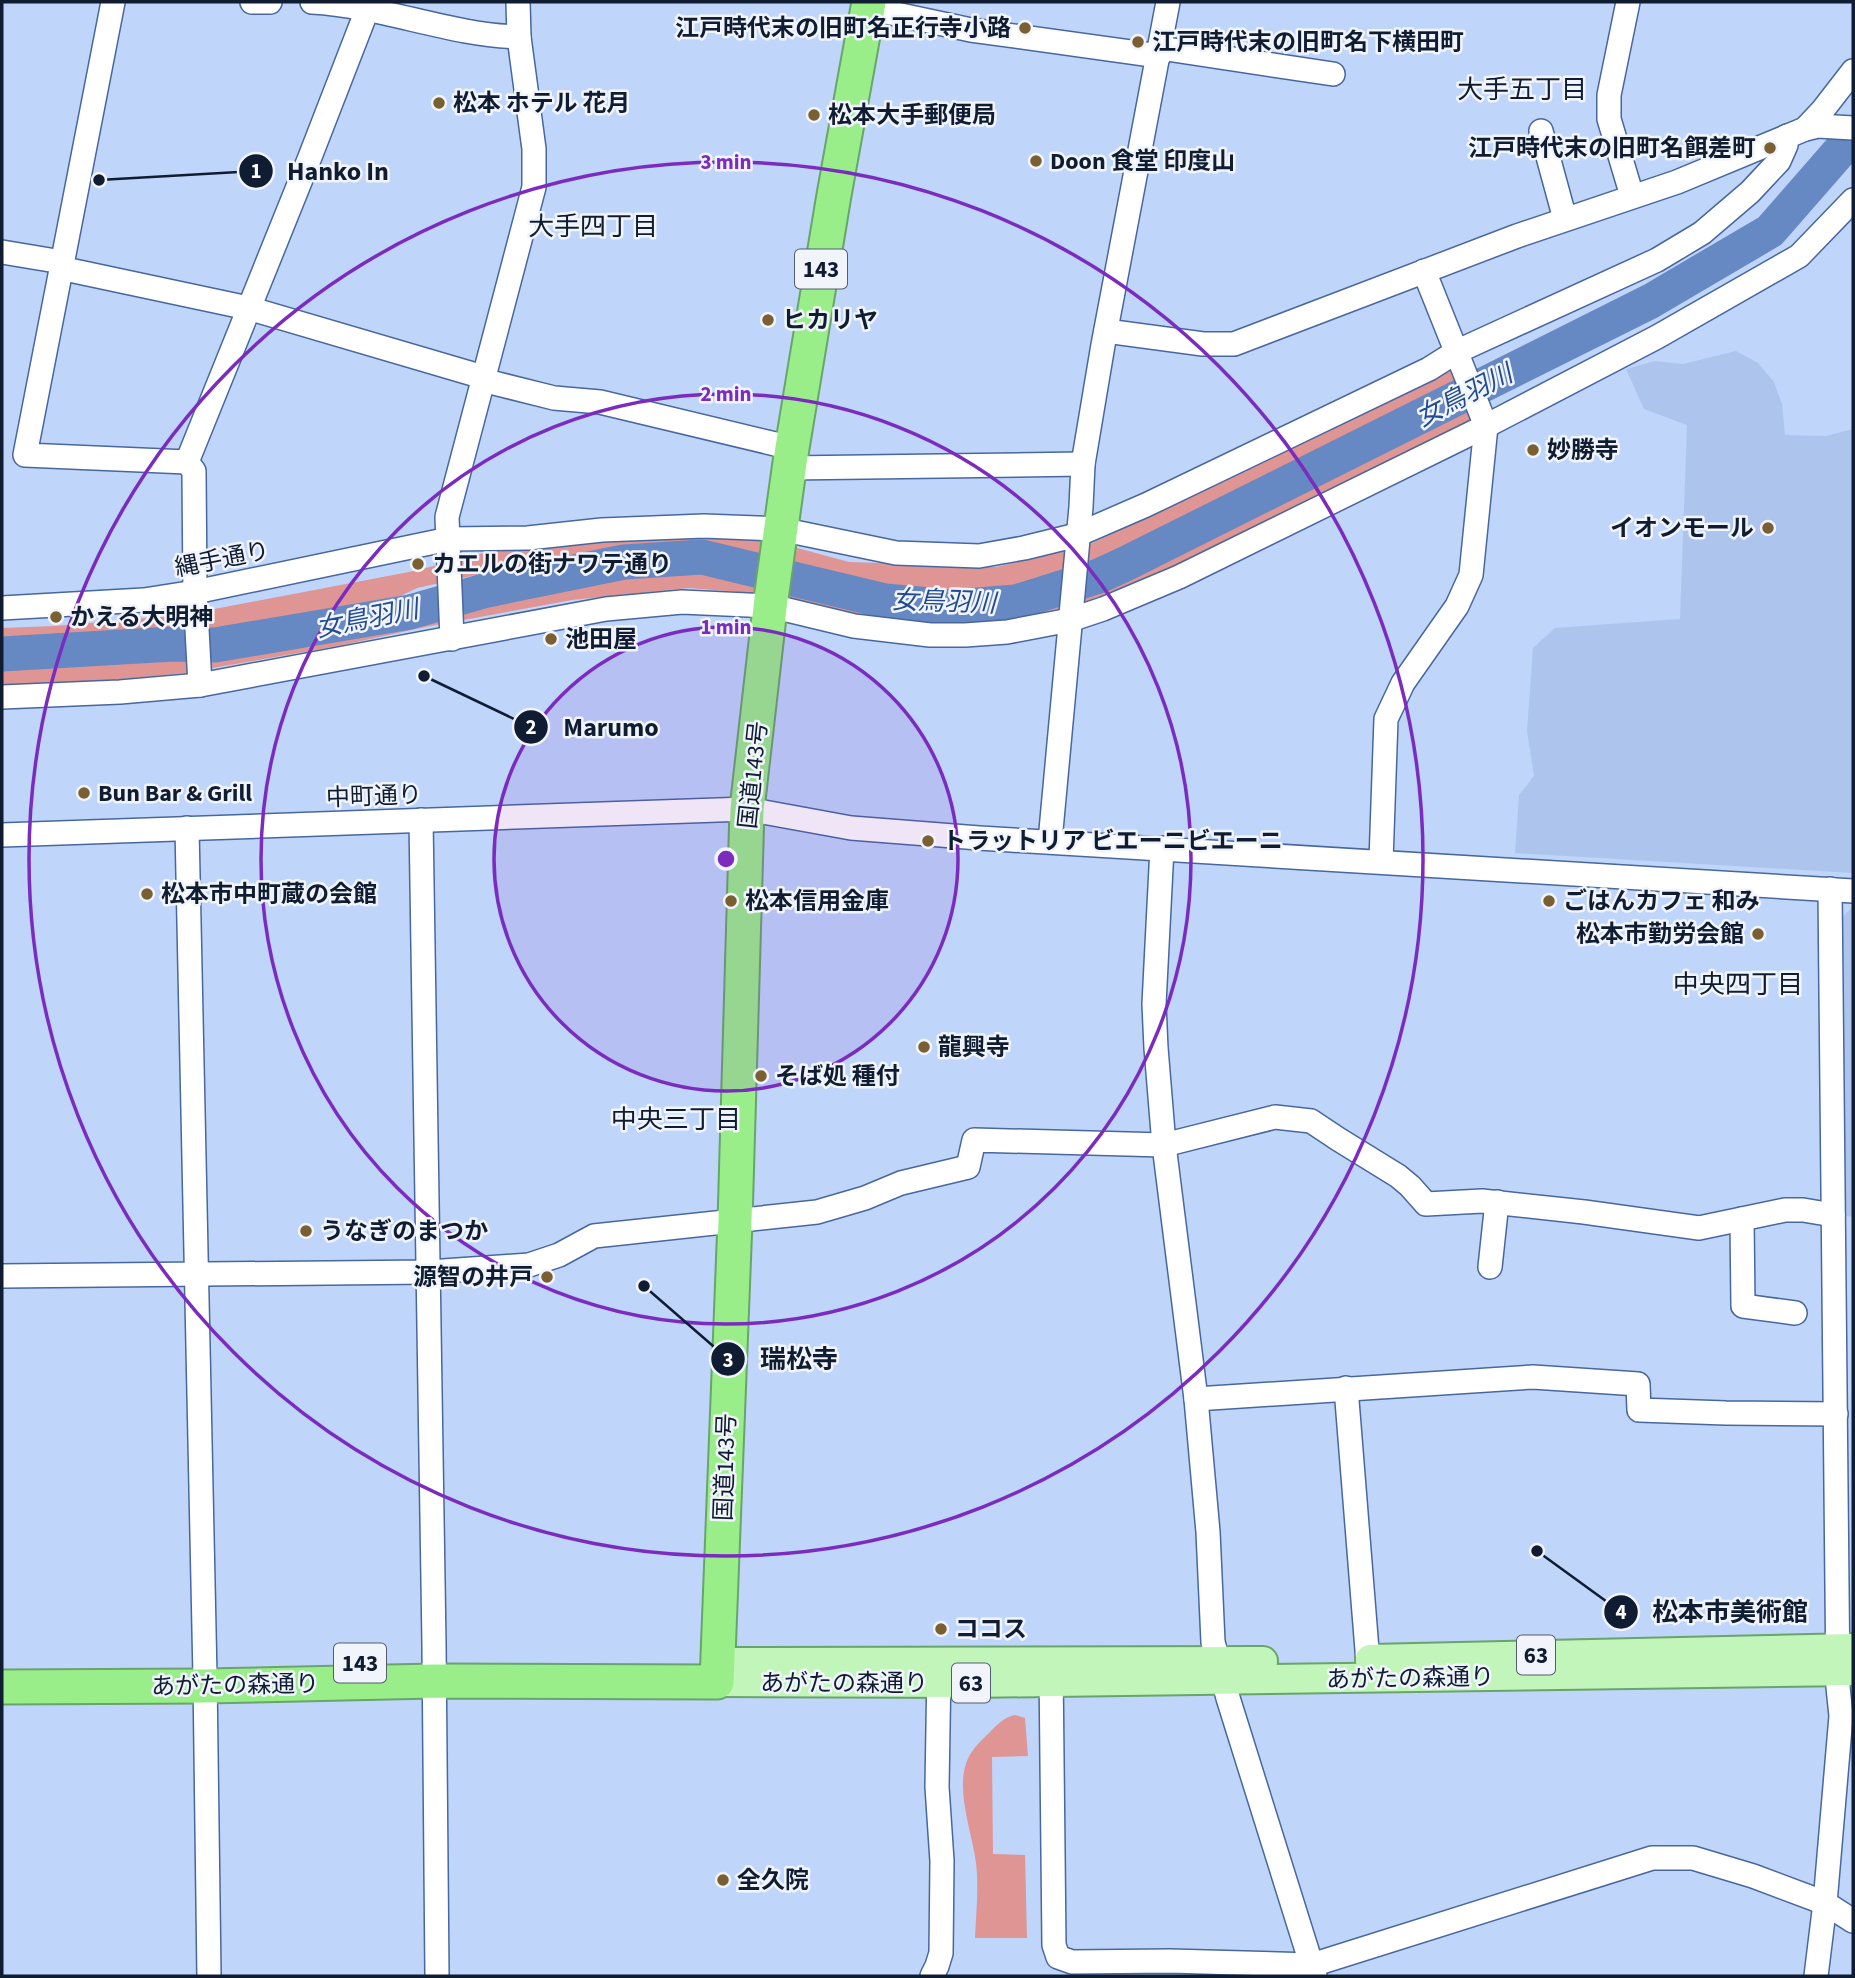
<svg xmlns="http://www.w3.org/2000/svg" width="1855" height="1978" viewBox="0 0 1855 1978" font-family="'Source Sans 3','Noto Sans JP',sans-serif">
<rect width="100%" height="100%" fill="#bfd5fa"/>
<g fill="#adc5ec">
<polygon points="1736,351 1758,363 1774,382 1782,404 1785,435 1826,436 1853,429 1853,873 1515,853 1519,795 1534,776 1527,731 1533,648 1555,628 1680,619 1687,425 1644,409 1626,369 1655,361 1683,364"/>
<polygon points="1853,907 1853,1217 1842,1215 1838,921"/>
</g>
<g fill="#df9594">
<polygon points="1454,369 1467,390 1066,584 1000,598 943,601 886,595 806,572 769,557 673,546 485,573 417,588 382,605 320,621 207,633 182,630 2,643 2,628 54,626 183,615 414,571 503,548 589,537 753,536 849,562 996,567 1084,547 1227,480"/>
<polygon points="1470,399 1478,418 1468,423 1175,566 1078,605 992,622 932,624 854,616 751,593 689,588 572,600 425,627 338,646 184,673 113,680 2,687 2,659 173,647 212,649 422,615 486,595 624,568 700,565 752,582 782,585 882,607 951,612 1018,607 1055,596 1140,560"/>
<path d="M1015,1715l10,3 3,38 -36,1 1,97 32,1 2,83h-52c1,-24 4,-50 1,-75 -4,-33 -24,-80 -5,-110 5,-8 12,-14 18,-20 8,-8 15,-16 26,-18z"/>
</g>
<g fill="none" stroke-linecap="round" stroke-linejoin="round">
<polyline stroke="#6688c3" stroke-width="35" points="2,654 173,644 215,645 410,612 487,590 624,562 702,557 885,601 952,607 1016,602 1099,576 1125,564 1651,301 1770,231 1853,136"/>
<g stroke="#48679e" stroke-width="26">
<g id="minor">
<polyline points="113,2 25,455 187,462 310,157 367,10"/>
<polyline points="252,2 270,2"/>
<path d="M312,2c71,4 137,33 207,35"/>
<polyline points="1628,2 1609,95 1609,119 1632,196"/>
<polyline points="868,8 971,30 1159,56"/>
<polyline points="1160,48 1333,74"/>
<polyline points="1805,129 1822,111 1853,71"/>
<polyline points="1541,131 1565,219"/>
<polyline points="2,252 62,262"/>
<polyline points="60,268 248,308 483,377"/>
<polyline points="1106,331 1203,344 1234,344 1517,236 1677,182 1805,129 1818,126 1853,128"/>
<polyline points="482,380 554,398 600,402 792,448"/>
<polyline points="187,462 194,471 195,592 200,685"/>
<polyline points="789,468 1083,464"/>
<polyline points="2,608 144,600 195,592 449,539 528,538 602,530 704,526 780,529 896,553 979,556 1024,548 1077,535 1146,505 1429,369 1456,352 1657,260 1702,233 1750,192 1779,161 1786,145 1787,136"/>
<polyline points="452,639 447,517 534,187 534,149 519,37 518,2"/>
<polyline points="2,697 120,692 200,685 606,609 682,602 771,606 854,626 930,635 965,635 1007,632 1070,620 1103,609 1179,577 1486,426 1657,337 1799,256 1853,200"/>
<polyline points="421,820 434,1644 437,1976"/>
<polyline points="187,828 205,1677 209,1976"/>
<polyline points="2,835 747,809 851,828 979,838 1853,891"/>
<polyline points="1050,841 1081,507 1083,464 1103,345 1168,2"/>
<polyline points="1162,848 1154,1004 1156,1048 1164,1145 1196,1399 1208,1532 1213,1642 1228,1698 1315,1976"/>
<polyline points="1381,861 1386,719 1403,683 1457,606 1471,575 1486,426 1424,271"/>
<polyline points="1742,1219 1743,1306 1795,1313"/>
<polyline points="1490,1267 1497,1202"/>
<polyline points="2,1276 429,1272 529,1265 559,1255 594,1236 817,1212 865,1198 901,1183 968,1167 974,1140 1164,1145 1275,1117 1311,1121 1338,1139 1398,1176 1410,1186 1426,1204 1482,1201 1584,1212 1699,1228 1785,1210 1803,1210 1833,1215"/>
<polyline points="1346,1388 1369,1675"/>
<polyline points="1196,1399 1533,1377 1638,1384 1639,1410 1726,1413 1836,1414"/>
<polyline points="1051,1667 1054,1945 1058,1957 1072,1962 1170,1961 1312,1965 1652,1858 1693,1858 1753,1876 1825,1903 1853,1921"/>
<polyline points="932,1976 937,1966 941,1953 942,1861 937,1787 939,1668"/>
<polyline points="1816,1976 1825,1903 1841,1716 1838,1687 1830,889"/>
</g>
</g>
<g stroke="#69a46b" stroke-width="32">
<g id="major">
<polyline points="1370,1659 1853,1648"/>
<polyline points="718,1662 1263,1661"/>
<polyline points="717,1682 972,1683 1853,1671"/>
</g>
</g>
<g stroke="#69a46b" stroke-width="37">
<polyline id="highway" points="2,1687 205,1686 434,1681 717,1682 735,1221 747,809 771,599 792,448 834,195 869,2"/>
</g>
<use href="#minor" stroke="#fff" stroke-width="23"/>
<use href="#major" stroke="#c2f5b9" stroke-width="28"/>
<use href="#highway" stroke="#9aee8a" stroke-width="33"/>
</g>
<circle cx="726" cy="859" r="232" fill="#7b2cbf" fill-opacity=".12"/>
<g fill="none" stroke="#7b2cbf" stroke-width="3.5">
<circle cx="726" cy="859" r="232"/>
<circle cx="726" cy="859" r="465"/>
<circle cx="726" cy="859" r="697"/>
</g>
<g fill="#795f31" stroke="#f1f5fb" stroke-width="2.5">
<circle cx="1025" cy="28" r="7"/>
<circle cx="1138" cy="42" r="7"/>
<circle cx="439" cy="103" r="7"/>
<circle cx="814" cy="115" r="7"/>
<circle cx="1770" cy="148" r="7"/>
<circle cx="1036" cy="161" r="7"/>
<circle cx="768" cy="320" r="7"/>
<circle cx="1533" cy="450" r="7"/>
<circle cx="1768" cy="528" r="7"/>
<circle cx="418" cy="564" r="7"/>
<circle cx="56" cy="617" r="7"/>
<circle cx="551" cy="639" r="7"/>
<circle cx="84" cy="793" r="7"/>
<circle cx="928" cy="841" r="7"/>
<circle cx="147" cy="894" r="7"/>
<circle cx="731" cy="901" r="7"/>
<circle cx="1549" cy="901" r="7"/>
<circle cx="1758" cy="934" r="7"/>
<circle cx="924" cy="1047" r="7"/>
<circle cx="761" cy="1076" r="7"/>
<circle cx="306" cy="1231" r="7"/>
<circle cx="547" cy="1277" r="7"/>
<circle cx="941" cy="1629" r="7"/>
<circle cx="723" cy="1880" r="7"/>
</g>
<g text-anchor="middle" stroke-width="5" stroke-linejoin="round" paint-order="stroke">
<g fill="#f1f5fb" stroke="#535d6e" stroke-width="2">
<rect x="795" y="249.5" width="52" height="39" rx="5"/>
<rect x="1517" y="1635.5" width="38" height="39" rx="5"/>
<rect x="334" y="1643.5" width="52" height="39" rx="5"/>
<rect x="952" y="1663.5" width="38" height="39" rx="5"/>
</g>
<g font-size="23" font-weight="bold" fill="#0f1c32">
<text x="821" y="277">143</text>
<text x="1536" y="1663">63</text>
<text x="360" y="1671">143</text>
<text x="971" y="1691">63</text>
</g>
<g font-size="24" font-weight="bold" fill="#0f1c32" stroke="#f1f5fb" text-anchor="start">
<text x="1011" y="36" text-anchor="end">江戸時代末の旧町名正行寺小路</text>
<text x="1152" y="50">江戸時代末の旧町名下横田町</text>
<text x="453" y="111">松本 ホテル 花月</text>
<text x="828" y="123">松本大手郵便局</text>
<text x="1756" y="156" text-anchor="end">江戸時代末の旧町名餌差町</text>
<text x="1050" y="169">Doon 食堂 印度山</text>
<text x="782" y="328">ヒカリヤ</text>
<text x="1547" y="458">妙勝寺</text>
<text x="1754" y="536" text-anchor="end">イオンモール</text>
<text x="432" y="572">カエルの街ナワテ通り</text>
<text x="70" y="625">かえる大明神</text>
<text x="565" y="647">池田屋</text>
<text x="98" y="801">Bun Bar &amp; Grill</text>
<text x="942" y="849">トラットリア ビエーニビエーニ</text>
<text x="161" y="902">松本市中町蔵の会館</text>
<text x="745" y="909">松本信用金庫</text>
<text x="1563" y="909">ごはんカフェ 和み</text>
<text x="1744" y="942" text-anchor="end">松本市勤労会館</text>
<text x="938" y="1055">龍興寺</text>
<text x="775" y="1084">そば処 種付</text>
<text x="320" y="1239">うなぎのまつか</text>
<text x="533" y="1285" text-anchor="end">源智の井戸</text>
<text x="955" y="1637">ココス</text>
<text x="737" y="1888">全久院</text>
</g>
<g font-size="24" fill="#0f1c32" stroke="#f1f5fb">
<text transform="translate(222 559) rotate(-11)" y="8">縄手通り</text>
<text transform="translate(753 775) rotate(-84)" y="8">国道143号</text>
<text transform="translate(374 796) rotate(-2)" y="8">中町通り</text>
<text transform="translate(725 1467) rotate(-88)" y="8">国道143号</text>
<text transform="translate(1410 1678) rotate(-1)" y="8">あがたの森通り</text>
<text x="844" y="1691">あがたの森通り</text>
<text transform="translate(235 1685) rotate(-1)" y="8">あがたの森通り</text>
</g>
<g font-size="26" fill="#0f1c32" stroke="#f1f5fb">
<text x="1522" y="98">大手五丁目</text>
<text x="593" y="235">大手四丁目</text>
<text x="1738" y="993">中央四丁目</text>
<text x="676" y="1128">中央三丁目</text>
</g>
<g font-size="26" font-style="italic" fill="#224b93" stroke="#f1f5fb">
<text transform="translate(1464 395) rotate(-27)" y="9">女鳥羽川</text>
<text transform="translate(944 601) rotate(2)" y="9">女鳥羽川</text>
<text transform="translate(367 618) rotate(-11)" y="9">女鳥羽川</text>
</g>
</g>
<circle cx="726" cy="859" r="10" fill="#7b2cbf" stroke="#f1f5fb" stroke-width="3.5"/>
<g font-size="21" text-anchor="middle" font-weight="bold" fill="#7b2cbf" stroke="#f1f5fb" stroke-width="5" stroke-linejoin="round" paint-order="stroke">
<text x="726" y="169">3 min</text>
<text x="726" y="401">2 min</text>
<text x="726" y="634">1 min</text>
</g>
<path fill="none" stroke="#0f1c32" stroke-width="2.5" d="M99 180L256 171M424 676L531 727M644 1286L728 1359M1537 1551L1621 1612"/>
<g fill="#0f1c32" stroke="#f1f5fb" stroke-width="2.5">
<circle cx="99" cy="180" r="7"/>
<circle cx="424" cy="676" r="7"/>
<circle cx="644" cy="1286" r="7"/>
<circle cx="1537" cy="1551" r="7"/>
<circle cx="256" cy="171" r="18"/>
<circle cx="531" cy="727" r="18"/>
<circle cx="728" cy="1359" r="18"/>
<circle cx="1621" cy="1612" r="18"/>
</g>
<g font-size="21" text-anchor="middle" font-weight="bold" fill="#fff">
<text x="256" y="178">1</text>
<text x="531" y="734">2</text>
<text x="728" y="1367">3</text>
<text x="1621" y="1619">4</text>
</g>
<g font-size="26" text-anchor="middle" font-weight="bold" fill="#0f1c32" stroke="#f1f5fb" stroke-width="5" stroke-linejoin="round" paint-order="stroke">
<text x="338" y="180">Hanko In</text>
<text x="611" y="736">Marumo</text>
<text x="799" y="1368">瑞松寺</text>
<text x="1730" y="1621">松本市美術館</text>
</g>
<rect width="1855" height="1978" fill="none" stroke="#0f1c32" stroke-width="7"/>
</svg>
